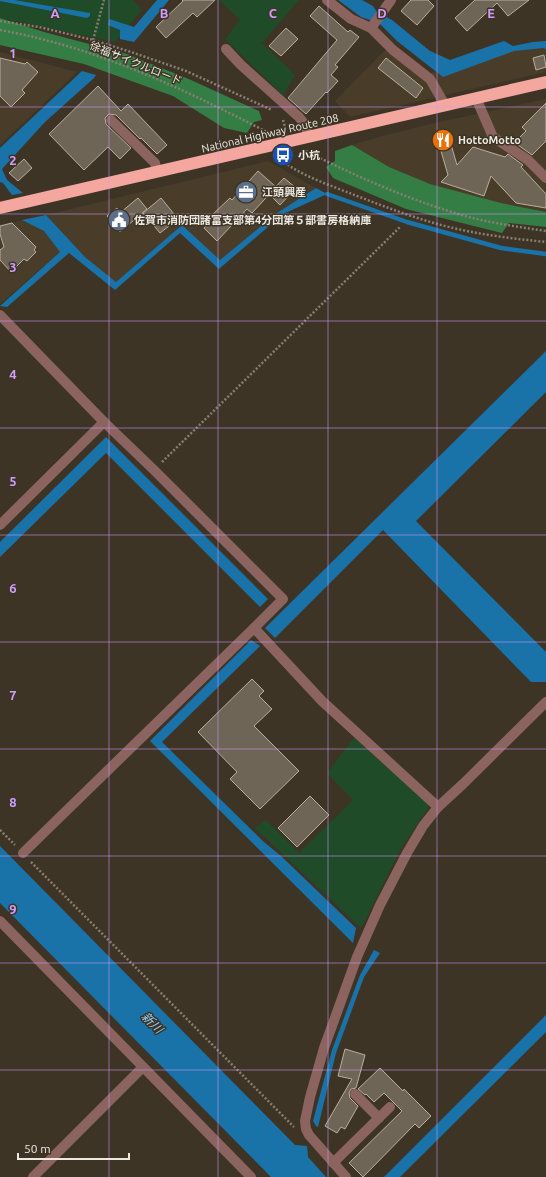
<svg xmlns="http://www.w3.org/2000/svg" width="546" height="1177" viewBox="0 0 546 1177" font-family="Ubuntu,'Noto Sans JP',sans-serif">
<rect width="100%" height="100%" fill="#3d3426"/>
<g fill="#493d2a">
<polygon points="546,47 546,72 350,117 335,101 386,49 422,76 504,48"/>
<polygon points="0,52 77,72 0,145"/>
<polygon points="546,99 546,212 501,203 430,184 389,167 352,145 382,136 430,124"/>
<polygon points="268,161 316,188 277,213 220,260 182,225 116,282 85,257 46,215"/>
<polygon points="22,220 44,231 60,252 0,304 0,225"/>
</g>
<g fill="#204b29">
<polygon points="0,0 133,0 142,10 115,42 0,18"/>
<polygon points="219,0 299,0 262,43 295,75 283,95 225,39 240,20"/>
<polygon points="354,738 430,805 400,850 361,928 255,828 266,820 299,853 353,800 327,773"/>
</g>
<g fill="#347e45">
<polygon points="0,18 44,32 127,54 191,80 259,111 262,120 254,122 247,133 224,128 173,96 84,64 0,45"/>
<polygon points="352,145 389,167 430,184 501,203 546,212 546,227 509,223 502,233 406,209 333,178 326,167 335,161 335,151"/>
</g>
<g fill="#1973a9">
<polygon points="0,0 14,0 90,13 90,16 87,18 0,1"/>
<polygon points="157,0 169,0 134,42 120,39 120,30 108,25 109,19 134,27"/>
<polygon points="338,0 362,0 373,6 377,12 392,20 430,51 450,60 504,41 513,46 533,42 546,41 546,49 543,48 514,51 443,77 397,41 379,23 361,17"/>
<polygon points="82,71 96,75 94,78 45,122 2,169 7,180 23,193 12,195 3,183 0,182 0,148"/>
<polygon points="316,188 327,194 283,214 219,269 180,233 115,290 69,253 7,307 0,306 60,252 44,231 22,220 46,215 85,257 116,282 182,225 220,260 277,213"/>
<polygon points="546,351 546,392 416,521 546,652 546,682 531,682 383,530 275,638 265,628"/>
<polygon points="106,437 268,599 260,607 106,453 0,557 0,542"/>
<polygon points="251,640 260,646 162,742 264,842 281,856 356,928 353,943 150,741"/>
<polygon points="0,846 295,1145 307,1146 308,1157 326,1177 271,1177 0,903"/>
<polygon points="374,950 380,953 364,977 336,1053 318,1127 316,1126 313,1121 332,1050 360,975"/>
<polygon points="546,1015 546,1032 400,1177 384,1177"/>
</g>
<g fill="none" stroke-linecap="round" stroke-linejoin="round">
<polyline stroke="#1973a9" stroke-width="4.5" points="327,194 407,222 501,248 546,254"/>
</g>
<g fill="#6f6556" stroke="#baae9e">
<polygon points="182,0 215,0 197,17 193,13 166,38 156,27 183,1"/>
<polygon points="411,0 428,0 434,6 417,25 401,11"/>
<polygon points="475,0 529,0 508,16 497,3 467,31 455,18"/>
<polygon points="319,6 348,32 350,30 359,37 335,65 338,67 331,75 338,81 327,93 326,92 306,114 288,98 337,40 310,16"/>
<polygon points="286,28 298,39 281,56 269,46"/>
<polygon points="544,55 546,67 536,70 533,58"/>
<polygon points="0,58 25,64 27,62 38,72 22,90 25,93 11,107 0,96"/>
<polygon points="386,58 423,88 416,98 378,68"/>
<polygon points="98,86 121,111 128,104 167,145 157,154 141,138 140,139 116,115 109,114 105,118 106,124 131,148 120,159 108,147 84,170 49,134"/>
<polygon points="546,103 546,141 532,155 518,145 520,143 517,140 526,131 522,127"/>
<polygon points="447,131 457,165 473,147 505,157 508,154 523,165 521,167 546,194 546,208 516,203 491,176 484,196 441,182 448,175 436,134"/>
<polygon points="24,159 32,168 18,181 9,173"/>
<polygon points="258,171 276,187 252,213 247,209 217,241 204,228 213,219 211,216 230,198 232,200"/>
<polygon points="284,178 296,188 280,205 269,194"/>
<polygon points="138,198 147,209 120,232 107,216 117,208 121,212"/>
<polygon points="161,198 178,219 160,233 143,213"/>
<polygon points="12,223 36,247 34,250 36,252 27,261 24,259 11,272 0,260 0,250 4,247 0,234 0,226"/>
<polygon points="252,679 264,691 259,696 272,709 254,726 299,771 260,809 230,779 237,772 198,732"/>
<polygon points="310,796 329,815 297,847 278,828"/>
<polygon points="345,1049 365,1055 356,1088 351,1089 349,1093 350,1098 358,1106 345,1129 341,1127 337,1133 325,1126 352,1079 338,1076"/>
<polygon points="380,1068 403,1091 404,1089 431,1116 419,1128 415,1124 363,1177 349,1163 402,1111 384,1093 374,1102 366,1094 365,1095 358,1089"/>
</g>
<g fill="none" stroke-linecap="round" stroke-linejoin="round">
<g stroke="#877f73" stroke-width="2.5" stroke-dasharray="2 2" stroke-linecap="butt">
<polyline points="0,21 39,27 93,40 131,52 186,71 272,110"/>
<path d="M0,30c99,18 181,58 269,103"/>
<polyline points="93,40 104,0"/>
<polyline points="283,120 285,127"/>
<path d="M306,151c51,26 104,49 159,65 26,7 54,11 81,15"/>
<path d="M281,160c19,15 48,25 71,34 36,14 72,28 110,36 28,6 56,9 84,12"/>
<polyline points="162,462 401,226"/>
<polyline points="0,830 15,845"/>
<polyline points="31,862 294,1127"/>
</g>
<g stroke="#8b645f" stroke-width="10">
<polyline points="327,0 351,19 371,28 393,50 430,79 445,105"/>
<polyline points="371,28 391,0"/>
<polyline points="226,49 241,65 299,117 306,126 308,137"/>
<polyline points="476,98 493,137 528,160 546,178"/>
<polyline points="111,120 155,163 157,172"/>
<polyline points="0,315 104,422 0,525"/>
<polyline points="104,422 154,470 283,599 254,628 322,701 438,807"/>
<polyline points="23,853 254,628"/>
<polyline points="0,921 251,1177"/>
<polyline points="355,1094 379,1118"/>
<polyline points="333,1163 390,1107"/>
<polyline points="33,1177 143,1067"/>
<polyline points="346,1177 309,1135 306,1129 305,1121 310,1097 324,1048 357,957 380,905 407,853 423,826 438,807 463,784 546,702"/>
</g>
<polyline stroke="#f4a79e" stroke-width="12" points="0,208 546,82"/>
</g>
<path fill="none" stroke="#d09dfe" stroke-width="1" stroke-opacity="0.55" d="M109,0v1177M218,0v1177M328,0v1177M437,0v1177M0,107h546M0,214h546M0,321h546M0,428h546M0,535h546M0,642h546M0,749h546M0,856h546M0,963h546M0,1070h546"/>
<defs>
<g id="restaurant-disc" transform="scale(1.15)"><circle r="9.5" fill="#e8710a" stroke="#3d3426"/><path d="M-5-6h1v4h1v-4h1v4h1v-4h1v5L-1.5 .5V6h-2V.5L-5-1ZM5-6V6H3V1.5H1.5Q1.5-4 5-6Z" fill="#fff"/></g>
<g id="bus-disc" transform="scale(1.15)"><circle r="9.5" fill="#1a4fb4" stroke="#3d3426"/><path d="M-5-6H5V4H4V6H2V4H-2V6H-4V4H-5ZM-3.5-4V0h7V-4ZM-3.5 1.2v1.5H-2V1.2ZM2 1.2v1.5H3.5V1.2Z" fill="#fff"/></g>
<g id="office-disc" transform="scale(1.15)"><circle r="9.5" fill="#5c6f8a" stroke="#3d3426"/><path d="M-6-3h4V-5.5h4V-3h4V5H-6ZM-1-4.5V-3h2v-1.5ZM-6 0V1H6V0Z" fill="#fff"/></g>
<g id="civic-disc" transform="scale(1.15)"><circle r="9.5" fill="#5c6f8a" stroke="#3d3426"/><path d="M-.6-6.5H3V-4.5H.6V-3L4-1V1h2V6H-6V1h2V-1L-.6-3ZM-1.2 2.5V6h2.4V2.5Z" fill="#fff"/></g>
</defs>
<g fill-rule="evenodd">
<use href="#restaurant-disc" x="443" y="140"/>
<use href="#bus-disc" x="283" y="155"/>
<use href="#office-disc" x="246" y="192"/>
<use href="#civic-disc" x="119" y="220"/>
</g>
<g text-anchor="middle" stroke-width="3" stroke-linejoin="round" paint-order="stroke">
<g font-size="11" fill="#eee9e0" stroke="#3d3426">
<text transform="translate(136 63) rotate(22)" y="4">徐福サイクルロード</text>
<text transform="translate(270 133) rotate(-13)" y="4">National Highway Route 208</text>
</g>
<g font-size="11" font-weight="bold" fill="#eee9e0" stroke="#3d3426" text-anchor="start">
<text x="458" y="144">HottoMotto</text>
<text x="298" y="159">小杭</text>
<text x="262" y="196">江頭興産</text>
<text x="134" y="224">佐賀市消防団諸富支部第4分団第５部書房格納庫</text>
</g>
<g font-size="12" font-style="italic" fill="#92cefa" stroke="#3d3426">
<text transform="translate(152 1023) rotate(45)" y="4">新川</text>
</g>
</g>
<g font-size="13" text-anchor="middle" font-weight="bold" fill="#d09dfe" stroke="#3d3426" stroke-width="3" stroke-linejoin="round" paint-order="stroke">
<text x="55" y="18">A</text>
<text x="164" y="18">B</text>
<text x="273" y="18">C</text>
<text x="382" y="18">D</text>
<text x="491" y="18">E</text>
<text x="13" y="58">1</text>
<text x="13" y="165">2</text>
<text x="13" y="272">3</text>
<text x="13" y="379">4</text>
<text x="13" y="486">5</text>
<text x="13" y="593">6</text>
<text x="13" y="700">7</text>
<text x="13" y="807">8</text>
<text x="13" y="914">9</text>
</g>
<path d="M18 1153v6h111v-6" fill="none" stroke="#eee9e0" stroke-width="2"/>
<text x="24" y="1153" font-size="12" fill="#eee9e0" stroke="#3d3426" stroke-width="3" paint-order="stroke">50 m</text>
</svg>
